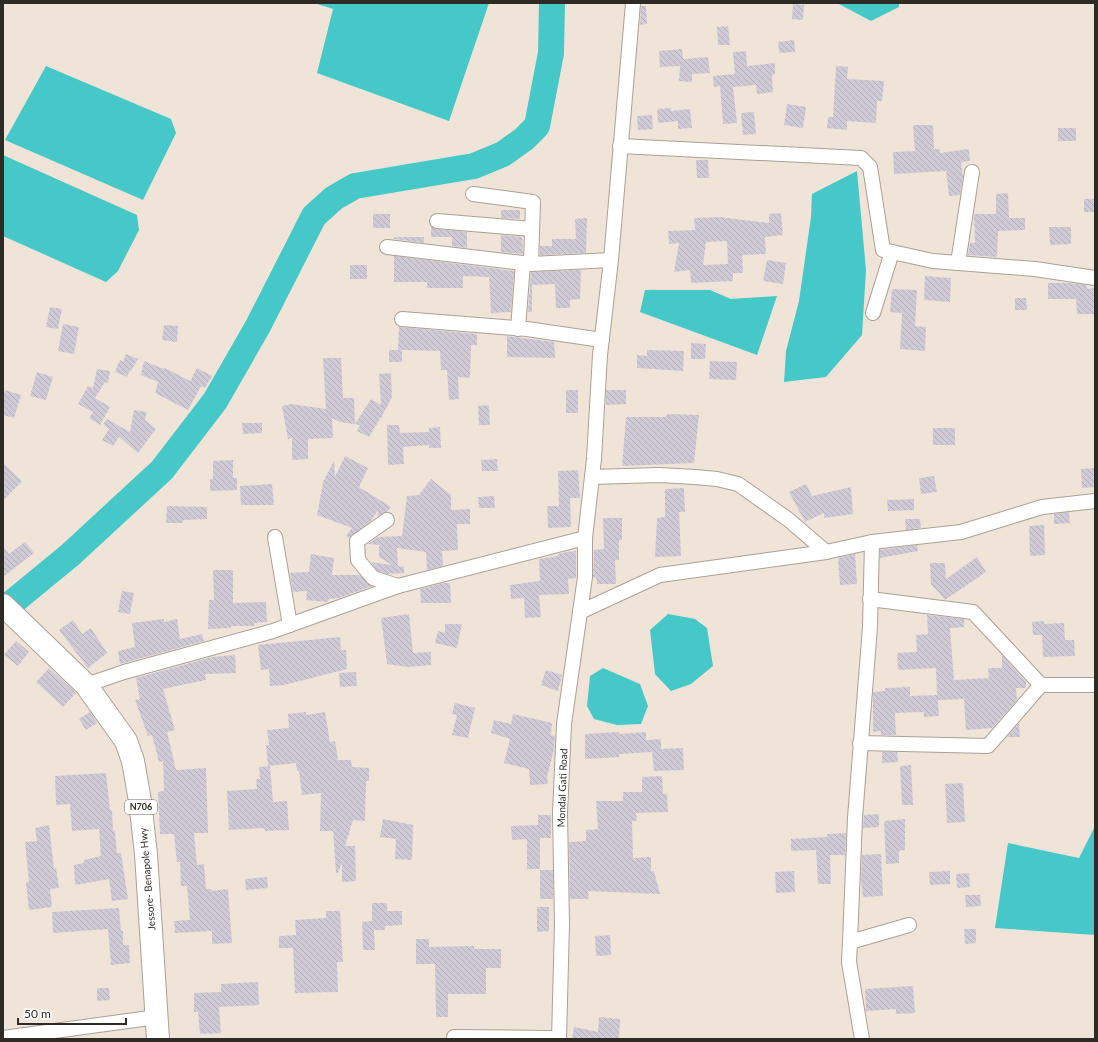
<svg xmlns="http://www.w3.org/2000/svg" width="1098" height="1042" viewBox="0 0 1098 1042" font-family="Lato,sans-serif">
<defs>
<pattern id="building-back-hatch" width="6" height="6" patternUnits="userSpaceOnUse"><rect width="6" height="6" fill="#d0cad7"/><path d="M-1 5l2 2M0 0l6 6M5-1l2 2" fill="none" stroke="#b3aeb8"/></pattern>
</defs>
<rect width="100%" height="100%" fill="#f0e4d9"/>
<g fill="#46c8c8">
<polygon points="314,3 489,3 449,121 317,73 333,9"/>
<polygon points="837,3 899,3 899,7 871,21"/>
<polygon points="46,66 171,119 176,133 143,200 5,140"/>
<polygon points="3,155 137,215 139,230 118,271 106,282 3,236"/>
<polygon points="857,171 866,270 862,335 826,377 784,382 786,351 799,301 811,217 812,194"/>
<polygon points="645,290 710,290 731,299 777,296 757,355 640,312"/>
<polygon points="668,614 695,619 707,628 713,666 691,684 671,691 655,674 650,630"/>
<polygon points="603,668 640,684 648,706 641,724 617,725 594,719 587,706 590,676"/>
<polygon points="1095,826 1095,935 995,928 1008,843 1079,858"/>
</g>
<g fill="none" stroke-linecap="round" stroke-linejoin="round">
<polyline stroke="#46c8c8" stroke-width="26" points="3,610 70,555 162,470 215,401 258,326 314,216 334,198 355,186 474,166 503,154 524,139 537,126 551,53 552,3"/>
</g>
<g fill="url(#building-back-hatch)" fill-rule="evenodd">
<polygon points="793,4 804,5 803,20 792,19"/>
<polygon points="641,6 646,6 647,24 640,25"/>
<polygon points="728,26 730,45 718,45 717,27"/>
<polygon points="794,40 795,52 779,53 778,42"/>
<polygon points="682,49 683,59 708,57 710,73 692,74 692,82 679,81 680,66 660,67 659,51"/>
<polygon points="746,51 747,66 775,63 775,74 772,75 773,92 757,94 756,85 733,87 737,123 723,124 720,86 714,87 713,76 735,74 733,52"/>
<polygon points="836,66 848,67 847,79 884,81 882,101 877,101 876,123 847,121 847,130 827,128 828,117 833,117"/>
<polygon points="787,104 806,107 803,128 784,125"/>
<polygon points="671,108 671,111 690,109 692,128 678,129 678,121 658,123 657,109"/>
<polygon points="754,112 756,134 743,135 741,113"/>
<polygon points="652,115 653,129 638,130 637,116"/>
<polygon points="913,125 933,125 934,149 940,149 940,153 969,149 970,161 961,162 963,177 960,195 949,196 946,171 894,174 893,152 915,151"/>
<rect x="1058" y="128" width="18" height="13"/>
<polygon points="696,160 708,160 709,178 697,178"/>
<polygon points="1008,193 1009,218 1025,218 1025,230 998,231 997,257 968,255 970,243 975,243 974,214 996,214 996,194"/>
<rect x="1084" y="199" width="11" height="13"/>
<polygon points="501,210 520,210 520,219 501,218"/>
<path d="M781,213l2,22 -18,2 1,17 -24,1 1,18h-10v8l-42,2 -1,-13 -16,2 5,-29 -10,1 -1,-13 27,-1 -1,-12 26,-1 49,6v-9zM727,241l1,23 -25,1 3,-23z"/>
<rect x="373" y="214" width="17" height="14"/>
<polygon points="587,218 586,253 540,255 540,246 552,246 552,239 576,239 575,219"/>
<polygon points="431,227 436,229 467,232 467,248 452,246 452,237 431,237"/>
<polygon points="1049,227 1071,227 1071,244 1050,245"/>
<polygon points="501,235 522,237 523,254 501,252"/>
<polygon points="394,237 424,237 424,243 394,239"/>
<polygon points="394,256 514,271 511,312 491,313 489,277 463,276 463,288 427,288 427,282 394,282"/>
<polygon points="767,260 786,263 783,284 763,281"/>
<rect x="350" y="265" width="17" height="14"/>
<polygon points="581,270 580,299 570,300 570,308 556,308 555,284 532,285 532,312 528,312 531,272"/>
<polygon points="925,276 951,278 950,302 924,300"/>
<polygon points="1048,283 1069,283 1086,285 1087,289 1095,288 1095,314 1077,314 1076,299 1048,299"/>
<polygon points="892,289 917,290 915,326 926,327 925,351 900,349 902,313 890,312"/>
<polygon points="1015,298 1026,298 1027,310 1015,310"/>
<polygon points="50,307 62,309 58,329 46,327"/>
<polygon points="63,324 79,327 74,354 58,351"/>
<polygon points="164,325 178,326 177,342 162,340"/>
<polygon points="399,327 477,334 477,345 471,345 470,378 458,377 459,399 449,400 447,370 441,370 440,351 402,350 402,362 389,362 389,350 398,350"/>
<polygon points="507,336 554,342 555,358 507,357"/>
<polygon points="691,343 706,344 705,359 691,359"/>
<polygon points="647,350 684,351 683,371 637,368 637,355 647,356"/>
<polygon points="126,354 138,359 131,371 130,370 127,377 115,372 120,360 123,362"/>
<polygon points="323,358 341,358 343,398 354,398 355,424 371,399 381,405 379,374 391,373 392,397 381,418 381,417 369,437 357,431 360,425 340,422 332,418 333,438 308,439 308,459 292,460 292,438 288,439 282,406 291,404 326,409"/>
<polygon points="144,361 164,369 165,368 190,381 197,368 212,376 205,388 201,386 188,410 155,393 158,382 141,375"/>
<polygon points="710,361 737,362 736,380 709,379"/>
<polygon points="97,369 110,371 108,383 105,382 95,398 110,407 100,425 89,418 93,412 78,404 88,386 93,388"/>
<polygon points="37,372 53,377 46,400 30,396"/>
<polygon points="5,390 21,395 14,418 3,415 3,398"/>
<rect x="566" y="390" width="12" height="23"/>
<polygon points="606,390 626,390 626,404 606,405"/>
<polygon points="489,405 490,425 479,425 478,406"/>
<polygon points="134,410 147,412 145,420 156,429 138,453 119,437 113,446 102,440 109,429 103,424 107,419 130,432"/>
<polygon points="667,414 699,415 694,463 622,466 626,417 666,417"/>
<polygon points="242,423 262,423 262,433 243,434"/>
<polygon points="387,425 399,425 400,433 429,432 429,428 440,427 441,448 429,448 429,445 403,447 404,464 388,465"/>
<rect x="933" y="428" width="22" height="17"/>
<polygon points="345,456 368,468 359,487 391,507 387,512 378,516 378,510 371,521 349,538 346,536 352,528 317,515 323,482 334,461 335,477"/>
<polygon points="497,459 498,471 482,471 481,460"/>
<polygon points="233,460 233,478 237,478 237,490 210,491 210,479 213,479 213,461"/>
<polygon points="3,463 22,481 3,501"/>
<polygon points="1095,468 1095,487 1082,488 1081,469"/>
<polygon points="578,470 580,498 570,498 571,527 548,528 547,506 559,506 558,471"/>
<polygon points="934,476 937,492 921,494 919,478"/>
<polygon points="431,479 451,495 451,510 470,509 470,524 457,524 458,550 442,551 443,566 427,570 426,552 397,548 398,566 404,567 404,573 387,574 378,571 371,562 392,565 379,557 379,545 368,544 378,537 402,536 407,496 419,495"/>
<polygon points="272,484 274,505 241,505 240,486"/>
<polygon points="806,484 812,496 851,487 853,514 824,518 824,513 805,522 789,492"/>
<polygon points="684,488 685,512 679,512 681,556 655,557 657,518 665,517 665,489"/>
<polygon points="494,496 495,508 479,508 478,497"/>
<polygon points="914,499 914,510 888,511 887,500"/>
<polygon points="167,506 207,507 207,519 183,520 183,523 166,523"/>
<polygon points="1069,512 1070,523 1054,524 1054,514"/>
<polygon points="603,518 622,518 622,540 619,540 619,560 615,560 616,584 597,584 596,577 593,578 594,550 604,549"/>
<polygon points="905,519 920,519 921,528 906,530"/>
<polygon points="1044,525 1045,555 1030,556 1029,526"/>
<polygon points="25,542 34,553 3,577 3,546 9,554"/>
<polygon points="917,545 918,551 880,558 880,550"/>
<polygon points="576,551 576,578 568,579 569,594 539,595 541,617 525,618 524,598 511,599 510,585 540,581 539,559 558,556 558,554 567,552"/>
<polygon points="311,554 334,558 332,575 359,575 372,586 339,598 329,599 328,602 306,600 307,591 293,592 290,573 309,572"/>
<polygon points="855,554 857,584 840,585 838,558"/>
<polygon points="977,557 986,572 945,600 931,584 930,563 945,563 946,579"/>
<polygon points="213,570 233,570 233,603 266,602 267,622 254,623 254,626 231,626 231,628 208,629 209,600 214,600"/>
<polygon points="444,583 450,583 451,603 421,603 420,589"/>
<polygon points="122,591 134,593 130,614 118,612"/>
<polygon points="409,614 413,653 431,652 431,665 408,667 387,664 381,618"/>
<polygon points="927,615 964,619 964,627 950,628 954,680 989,678 988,668 1002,668 1002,655 1026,682 1026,688 1016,688 1017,700 992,728 966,730 964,699 938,700 939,716 924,717 924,712 895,713 896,735 881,735 881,731 873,732 873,692 885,691 885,688 910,687 910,696 937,695 936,668 898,670 897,653 917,652 916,635 928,634"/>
<polygon points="164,619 164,622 177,619 180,639 202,634 204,641 120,664 118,651 135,647 132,623"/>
<polygon points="73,620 82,634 91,628 107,653 88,668 59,630"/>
<polygon points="1044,621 1044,624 1064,623 1065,640 1074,640 1075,656 1043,657 1042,635 1033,635 1032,622"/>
<polygon points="445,624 462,624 457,648 435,643 438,631 445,633"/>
<polygon points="340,637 341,650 346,650 347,669 284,685 270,686 269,669 261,670 258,645"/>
<polygon points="16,641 29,652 18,666 4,655"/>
<polygon points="235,655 236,673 205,674 206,680 163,689 175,730 167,732 176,770 206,768 208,833 194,833 197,865 204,864 206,889 211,889 212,891 228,889 232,943 212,944 212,931 175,933 174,921 190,920 187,886 181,886 180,862 177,862 174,834 160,834 158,792 164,791 163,761 159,762 152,735 148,736 135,700 140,699 136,678 212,657"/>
<polygon points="49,668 76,693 63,707 36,682"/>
<polygon points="546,670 562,675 558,691 541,685"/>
<polygon points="356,672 357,686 340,687 339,673"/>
<polygon points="455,703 475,708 468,738 452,735 457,715 452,714"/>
<polygon points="90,712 97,723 86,730 79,719"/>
<polygon points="306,712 306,715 325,712 330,742 335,741 338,760 351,760 352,767 369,768 369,781 366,781 365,821 353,820 345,846 355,846 356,881 342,882 342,862 338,873 336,873 333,831 320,831 321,793 302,795 299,771 297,771 296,763 268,766 266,745 269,745 267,730 289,728 288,714"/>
<polygon points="513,714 552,723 551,735 555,736 554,749 547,777 548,784 530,785 529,769 504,763 510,739 491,733 494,720 511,724"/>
<polygon points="1019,723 1020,737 1007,737"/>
<polygon points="619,732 619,734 646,732 646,740 661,739 661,749 683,748 684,770 654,771 652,752 619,754 619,757 585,759 585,734"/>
<polygon points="882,752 897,752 898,762 882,763"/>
<polygon points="911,765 913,805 902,805 900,766"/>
<polygon points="270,766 273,802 287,801 289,830 265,831 264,828 229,830 227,791 257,789 256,779 260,779 259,767"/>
<polygon points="106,773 110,810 112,810 113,831 115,831 117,853 121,853 128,899 112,901 109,879 75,885 74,865 84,863 84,860 101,856 99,829 72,831 70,804 56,805 55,776"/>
<polygon points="662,776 663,794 667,794 668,812 636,813 637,821 632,821 633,858 651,857 651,871 654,871 660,894 588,891 589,899 570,899 569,842 586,841 586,830 598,829 596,801 623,801 623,792 642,792 642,777"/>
<polygon points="963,783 965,822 947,823 945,784"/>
<polygon points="879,814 879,827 863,828 864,815"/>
<polygon points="538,815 551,815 551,838 540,838 540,869 527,869 527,839 512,840 511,826 538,825"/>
<polygon points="383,819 413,825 412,860 395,859 396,839 380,837"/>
<polygon points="905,819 905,850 899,851 899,863 886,864 884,821"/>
<polygon points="49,825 54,869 56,868 59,888 50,889 52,907 29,910 26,882 29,882 25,842 37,841 35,828"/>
<polygon points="846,833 845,855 830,855 831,884 818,884 816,850 791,851 791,839 827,837 827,834"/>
<polygon points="881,854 883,896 863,897 861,880 862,855"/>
<rect x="540" y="870" width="13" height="29"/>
<polygon points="794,871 795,892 776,893 775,872"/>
<polygon points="950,871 950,884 930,885 929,872"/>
<polygon points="969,873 970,887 957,888 956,874"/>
<polygon points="267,877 268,888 246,890 245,879"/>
<polygon points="965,895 980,895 981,906 966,907"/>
<polygon points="372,903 387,903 387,911 402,911 402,925 385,926 385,930 374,930 375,950 363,950 362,922 372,921"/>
<polygon points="537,907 549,907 549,931 537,932"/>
<polygon points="119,908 121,931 123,931 123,945 129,945 130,963 111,965 108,929 53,933 52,912"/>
<polygon points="326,911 340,911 343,962 337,962 338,992 295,993 293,948 279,948 279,936 296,935 295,920 326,918"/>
<polygon points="964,929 976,929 976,943 965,944"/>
<polygon points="610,935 611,955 596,956 595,936"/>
<polygon points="416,939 429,939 429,947 474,946 474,949 501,949 501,968 486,968 486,994 448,994 448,1017 436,1017 435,964 416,964"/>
<polygon points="258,982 259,1005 219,1007 221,1033 200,1034 198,1012 194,1012 194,993 221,992 221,984"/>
<polygon points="913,986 915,1013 896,1014 896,1009 866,1011 865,989"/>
<polygon points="97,988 109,988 110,1000 97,1001"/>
<polygon points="599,1017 620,1019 619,1039 572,1039 574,1027 598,1032"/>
</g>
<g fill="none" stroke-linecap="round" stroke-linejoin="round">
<g stroke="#aba095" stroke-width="16">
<g id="street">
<polyline points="620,146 861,158 870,167 883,250 933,261 1035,269 1095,278"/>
<polyline points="473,194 533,202 531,264"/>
<polyline points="437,221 532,229"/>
<polyline points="387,247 531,264 611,260"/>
<polyline points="958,263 972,172"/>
<polyline points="873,313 892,252"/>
<polyline points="402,319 527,329 602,340"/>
<polyline points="518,329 523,263"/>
<polyline points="592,477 659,475 695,477 717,479 738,484 789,520 826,552"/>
<polyline points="387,520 357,541 358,560 373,578 398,586"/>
<polyline points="275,537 290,625"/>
<polyline points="870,599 973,612 1041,685 1095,685"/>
<polyline points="580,612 660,575 826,552 872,542 961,532 1042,507 1095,501"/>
<polyline points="86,685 124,672 273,631 398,586 585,538"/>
<polyline points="860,743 988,746 1041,685"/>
<polyline points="850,942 909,925"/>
<polyline points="454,1037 551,1038"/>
<polyline points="3,1038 157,1017"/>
<polyline points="559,1039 562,924 560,813 564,724 585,577 585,538 594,459 600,355 611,260 633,3"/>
<polyline points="862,1039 849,962 850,942 855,818 870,627 872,542"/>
</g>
</g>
<g stroke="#aba095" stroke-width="24">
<polyline id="highway" points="3,605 86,685 126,741 133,761 140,801 146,854 158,1039"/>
</g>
<use href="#street" stroke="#fff" stroke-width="14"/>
<use href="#highway" stroke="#fff" stroke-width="22"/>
</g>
<g text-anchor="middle" stroke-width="3.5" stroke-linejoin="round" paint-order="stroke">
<rect fill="#fff" stroke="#6d6a66" stroke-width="1" x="125" y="800" width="32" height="14" rx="3"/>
<g font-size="9" font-weight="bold" fill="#2e2a25">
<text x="141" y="810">N706</text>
</g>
<g font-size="10" fill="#2e2a25" stroke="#fff">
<text transform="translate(562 788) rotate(-88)" y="4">Mondal Gati Road</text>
<text transform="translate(147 879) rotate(-95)" y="4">Jessore- Benapole Hwy</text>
</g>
</g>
<rect width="1098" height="1042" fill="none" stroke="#2e2a25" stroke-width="8"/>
<path d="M18 1018v6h108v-6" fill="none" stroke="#2e2a25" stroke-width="2"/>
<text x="24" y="1018" font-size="12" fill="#2e2a25" stroke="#ffffff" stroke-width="3" paint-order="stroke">50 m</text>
</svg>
